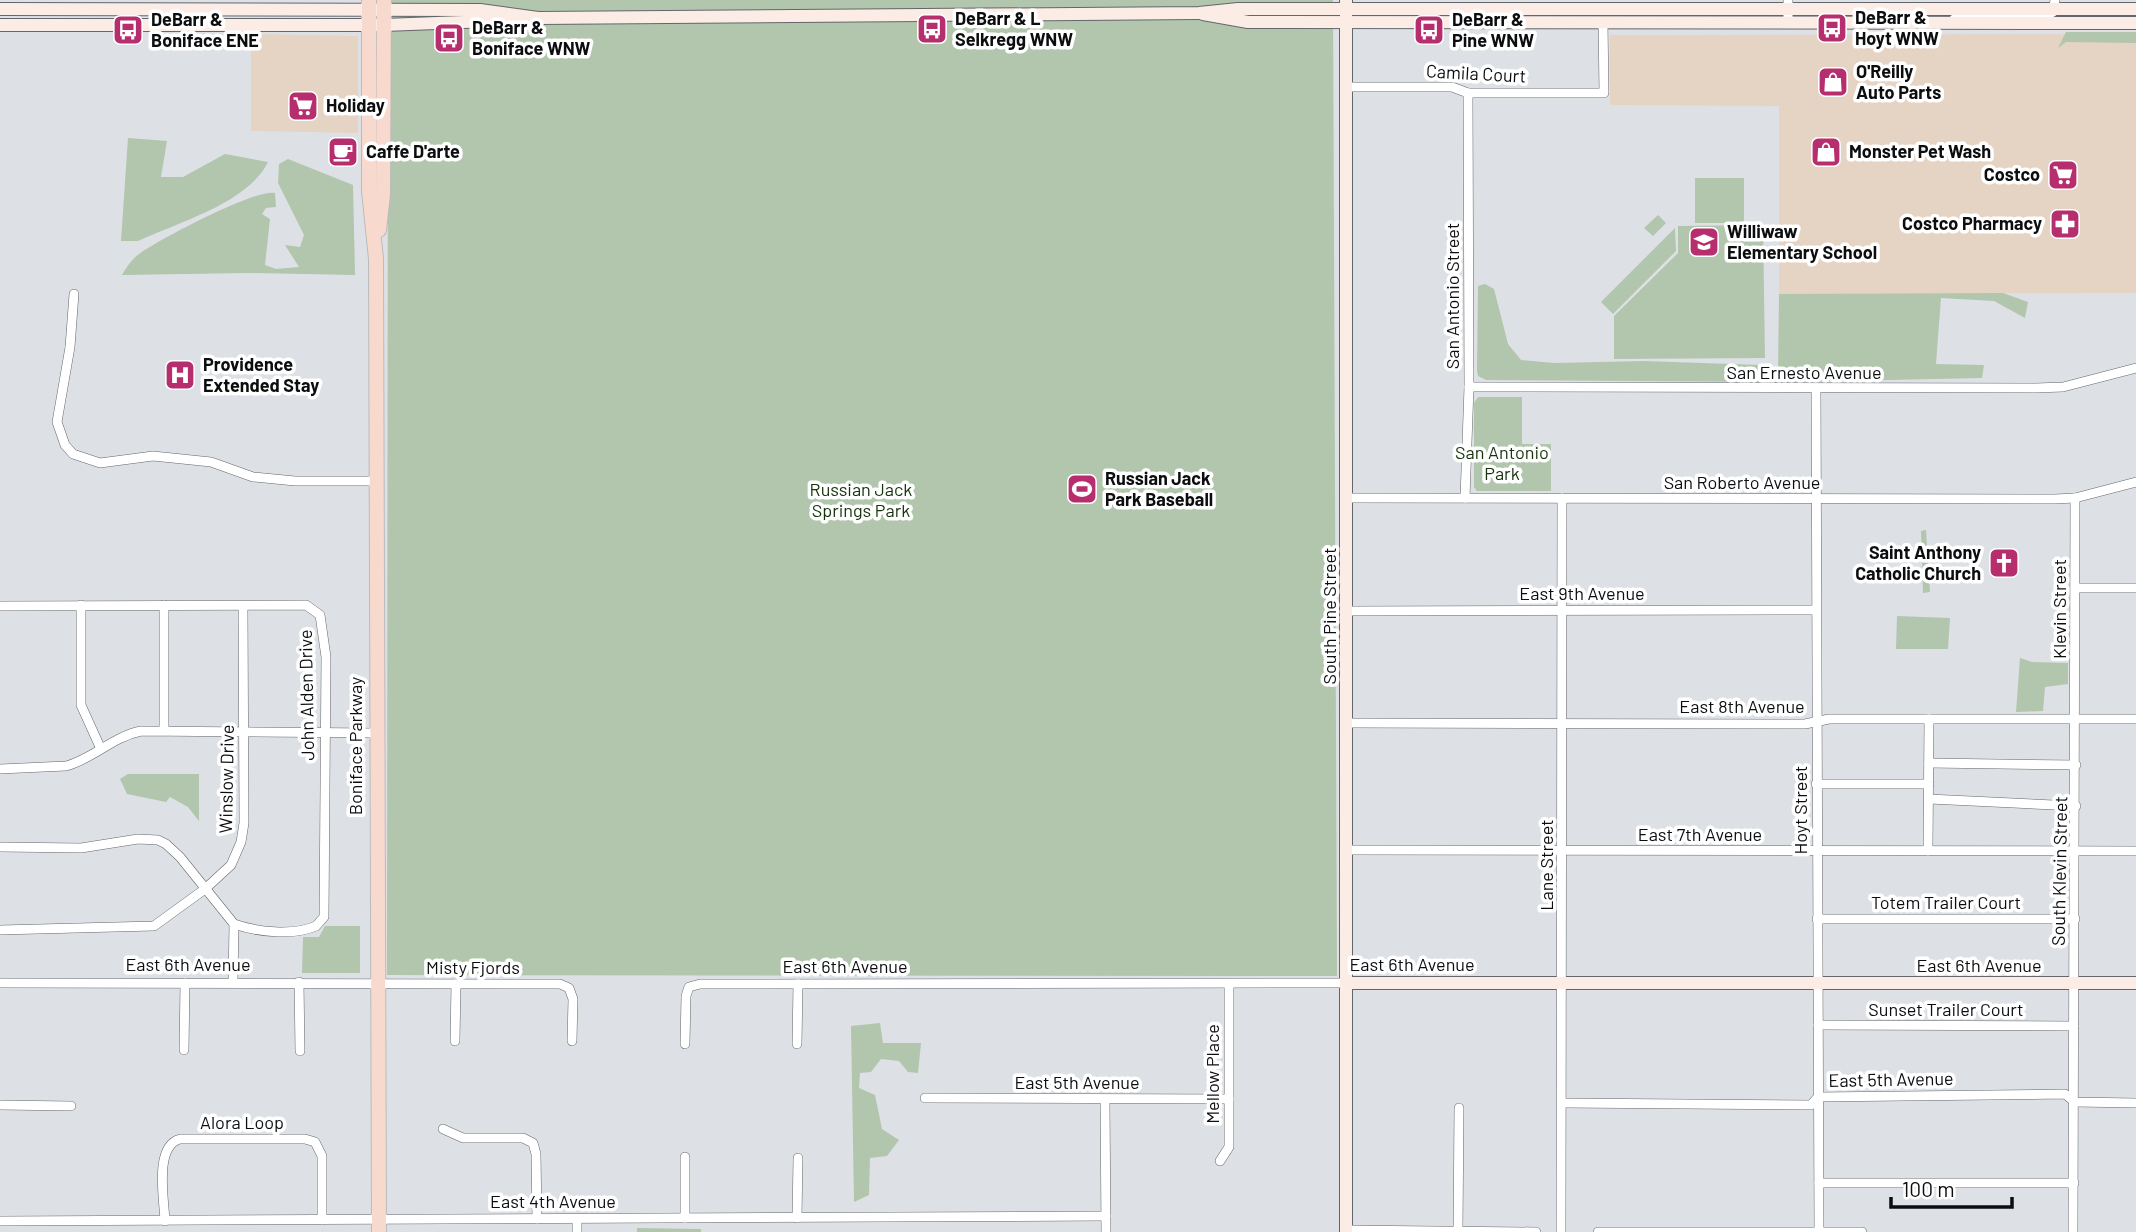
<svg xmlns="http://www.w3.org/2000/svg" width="2136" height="1232" viewBox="0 0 2136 1232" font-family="Barlow,sans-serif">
<rect width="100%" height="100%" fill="#dde1e6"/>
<g fill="#e5d3c3">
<polygon points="251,34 358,36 358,133 251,131"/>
<polygon points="2136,34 2136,293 1779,294 1779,106 1610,105 1610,35"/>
</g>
<g fill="#b2c5ad">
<polygon points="388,0 1333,0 1337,976 387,975"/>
<polygon points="2066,32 2136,32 2136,43 2066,42 2058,48"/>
<path d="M128,138l39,3 -6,36h22l42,-23 43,8c-20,41 -89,60 -130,79h-17z"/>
<path d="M288,159l65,26 2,90 -107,-2 -126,2c4,-7 10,-16 17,-21 19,-14 117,-66 136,-61l1,14 -10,1 -4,6 8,5 -5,46 11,4 23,-2 -14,-22 15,2 4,-12 -26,-52 1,-19z"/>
<rect x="1695" y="178" width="49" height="45"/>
<polygon points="1658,215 1666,223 1653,236 1644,228"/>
<polygon points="1763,225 1765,358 1614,359 1614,316 1678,253 1678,226"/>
<polygon points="1675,228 1676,251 1613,314 1601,302"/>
<polygon points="1485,284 1494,289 1508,344 1521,360 1554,363 1644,361 1761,365 1778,375 1779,294 2003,293 2028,302 2025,318 1994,301 1941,298 1936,364 1984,365 1982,378 1793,382 1486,380 1478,376 1477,371 1478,286"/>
<polygon points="1478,397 1522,397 1522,444 1551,444 1551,491 1477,491 1474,487 1474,403"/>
<polygon points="1926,530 1930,592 1923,593 1921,531"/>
<polygon points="1897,616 1950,618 1948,649 1896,649"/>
<polygon points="2020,658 2032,662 2068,663 2068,684 2045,687 2043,711 2016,712"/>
<polygon points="128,774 199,774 199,821 188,807 170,797 166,802 127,794 120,779"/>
<polygon points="325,926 360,926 360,973 302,973 303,937 319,937"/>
<polygon points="880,1023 883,1043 921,1043 918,1073 908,1072 899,1061 881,1059 871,1072 860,1073 859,1088 875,1095 882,1129 899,1140 887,1156 870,1158 869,1195 854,1202 851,1026"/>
<polygon points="637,1228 701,1229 701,1232 637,1232"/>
</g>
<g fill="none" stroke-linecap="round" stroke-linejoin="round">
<g stroke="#63676b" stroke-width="10">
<g id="street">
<polyline points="1788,0 1788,23"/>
<polyline points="1954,19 2046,15 2053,12 2055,0"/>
<polyline points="1346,87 1452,87 1468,93 1604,93 1603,22"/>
<polyline points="74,294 70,347 57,422 65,445 73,454 100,463 153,456 211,462 253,477 295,481 377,481"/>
<polyline points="1469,387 2036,388 2063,387 2136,368"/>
<polyline points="1816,389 1819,1232"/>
<polyline points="1347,498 2055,499 2075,498 2136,482"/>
<polyline points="1465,498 1469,387 1468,93"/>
<polyline points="2076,588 2136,588"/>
<polyline points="81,605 81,705 100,747"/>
<polyline points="164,605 164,730"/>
<path d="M0,606l306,-1 14,10 6,42 -2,260 -8,9c-23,10 -59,6 -82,-2"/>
<polyline points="1347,611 1816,610"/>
<polyline points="1347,723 1805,724 1829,719 2136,719"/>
<polyline points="1929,763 2076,765"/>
<path d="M0,769l66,-3c27,-7 46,-29 75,-35l234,2"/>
<polyline points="1816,784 1929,784"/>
<polyline points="1929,799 2076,806"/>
<polyline points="0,847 81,848 138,839 158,840 166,844 180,857 234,924 233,982"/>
<polyline points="1347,850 2136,851"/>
<polyline points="1928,851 1929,719"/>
<polyline points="1817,919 2075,919"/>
<polyline points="0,930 154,926 205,889 231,865 241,842 244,823 243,606"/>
<polyline points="299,982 300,1051"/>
<polyline points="0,983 560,984 569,988 573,999 572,1041"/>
<polyline points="1818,1025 2074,1026"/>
<polyline points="455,1041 456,984"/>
<polyline points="685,1044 686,996 689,987 700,984 1346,983"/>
<polyline points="797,1044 798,984"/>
<polyline points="184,1050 185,983"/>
<polyline points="925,1098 1229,1099"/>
<polyline points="1105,1100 1106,1232"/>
<polyline points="1563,1103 1811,1105 1818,1097 2065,1094 2075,1102 2136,1103"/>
<polyline points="0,1105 71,1106"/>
<polyline points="443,1129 463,1138 523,1138 533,1143 536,1154 537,1219"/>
<polyline points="685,1157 685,1218"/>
<polyline points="1220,1161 1229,1147 1229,984"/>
<polyline points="1819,1183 2074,1183"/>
<polyline points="797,1218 798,1158"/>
<polyline points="0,1221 1106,1216"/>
<path d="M165,1221c-1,-22 -11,-75 15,-82h125l10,3 7,14v64"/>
<polyline points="1346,1230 1536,1232"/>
<polyline points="1458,1231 1459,1108"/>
<polyline points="577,1232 577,1219"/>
<polyline points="1561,1232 1562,498"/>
<polyline points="1598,1232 1862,1232"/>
<polyline points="2073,1232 2075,498"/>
</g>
</g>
<g stroke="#63676b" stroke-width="14">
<g id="secondary">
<polyline points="0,9 480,10 538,18 1199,13 1238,9 2136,9"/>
<polyline points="1203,14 1248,22 2136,23"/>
<polyline points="0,25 384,25 520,20"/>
<polyline points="1346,983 2136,983"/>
<polyline points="1346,1232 1346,0"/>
</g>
</g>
<g stroke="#bbbbbc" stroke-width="16">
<g id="primary">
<polyline points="369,0 369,191 376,259 379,1232"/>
<polyline points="379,230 383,195 384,0"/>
</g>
</g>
<use href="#street" stroke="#fff" stroke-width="9"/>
<use href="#secondary" stroke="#fbece6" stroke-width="12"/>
<use href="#primary" stroke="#f7d9cd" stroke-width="14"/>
</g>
<defs>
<g id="bus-square" transform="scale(1.575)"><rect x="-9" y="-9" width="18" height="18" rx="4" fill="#b62e6d" stroke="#fff"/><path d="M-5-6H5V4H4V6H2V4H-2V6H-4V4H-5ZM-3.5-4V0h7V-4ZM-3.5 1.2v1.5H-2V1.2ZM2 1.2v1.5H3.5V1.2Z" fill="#fff"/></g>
<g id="shop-square" transform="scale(1.575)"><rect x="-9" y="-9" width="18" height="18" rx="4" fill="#b62e6d" stroke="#fff"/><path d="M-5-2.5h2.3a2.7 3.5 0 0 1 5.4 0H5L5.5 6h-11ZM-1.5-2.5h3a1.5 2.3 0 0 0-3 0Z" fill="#fff"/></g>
<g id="supermarket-square" transform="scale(1.575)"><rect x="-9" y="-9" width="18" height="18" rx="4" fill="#b62e6d" stroke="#fff"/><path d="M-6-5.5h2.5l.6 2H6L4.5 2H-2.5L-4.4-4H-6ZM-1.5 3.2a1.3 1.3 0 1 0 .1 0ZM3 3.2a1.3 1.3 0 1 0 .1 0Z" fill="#fff"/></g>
<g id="cafe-square" transform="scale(1.575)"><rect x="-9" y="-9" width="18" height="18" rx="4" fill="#b62e6d" stroke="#fff"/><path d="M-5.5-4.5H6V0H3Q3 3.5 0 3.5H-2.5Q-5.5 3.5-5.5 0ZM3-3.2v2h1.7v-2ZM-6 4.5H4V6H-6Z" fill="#fff"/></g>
<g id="pharmacy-square" transform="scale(1.575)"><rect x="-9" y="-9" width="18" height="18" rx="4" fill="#b62e6d" stroke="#fff"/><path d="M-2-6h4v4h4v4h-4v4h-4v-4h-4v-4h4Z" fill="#fff"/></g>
<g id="school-square" transform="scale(1.575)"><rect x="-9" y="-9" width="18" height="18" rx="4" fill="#b62e6d" stroke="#fff"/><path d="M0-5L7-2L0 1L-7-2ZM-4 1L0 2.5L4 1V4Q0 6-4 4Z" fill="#fff"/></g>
<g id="hospital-square" transform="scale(1.575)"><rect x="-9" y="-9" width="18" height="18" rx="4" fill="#b62e6d" stroke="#fff"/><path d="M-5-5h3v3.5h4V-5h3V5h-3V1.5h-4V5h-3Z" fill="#fff"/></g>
<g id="stadium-square" transform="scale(1.575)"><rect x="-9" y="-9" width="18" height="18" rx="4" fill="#b62e6d" stroke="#fff"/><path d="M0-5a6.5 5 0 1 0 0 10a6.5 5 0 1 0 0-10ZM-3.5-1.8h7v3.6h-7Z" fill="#fff"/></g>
<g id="church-square" transform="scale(1.575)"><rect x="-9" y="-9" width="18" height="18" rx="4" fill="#b62e6d" stroke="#fff"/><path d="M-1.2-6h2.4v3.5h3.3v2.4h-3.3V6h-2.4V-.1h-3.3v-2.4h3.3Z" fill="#fff"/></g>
</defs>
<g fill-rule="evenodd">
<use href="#bus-square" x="1832" y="28"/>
<use href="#bus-square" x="932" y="29"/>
<use href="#bus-square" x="128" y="30"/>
<use href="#bus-square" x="1429" y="30"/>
<use href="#bus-square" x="449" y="38"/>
<use href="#shop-square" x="1833" y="82"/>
<use href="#supermarket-square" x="303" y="106"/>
<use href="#cafe-square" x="343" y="152"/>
<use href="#shop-square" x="1826" y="152"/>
<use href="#supermarket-square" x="2063" y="175"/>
<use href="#pharmacy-square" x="2065" y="224"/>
<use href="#school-square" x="1704" y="242"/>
<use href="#hospital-square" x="180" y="375"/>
<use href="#stadium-square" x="1082" y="489"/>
<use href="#church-square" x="2004" y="563"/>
</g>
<g text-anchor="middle" stroke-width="7" stroke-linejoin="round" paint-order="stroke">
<g font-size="18" font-weight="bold" fill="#0c0d0f" stroke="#fff" text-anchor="start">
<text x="1855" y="24">DeBarr &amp;<tspan x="1855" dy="21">Hoyt WNW</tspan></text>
<text x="955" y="25">DeBarr &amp; L<tspan x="955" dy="21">Selkregg WNW</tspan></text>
<text x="151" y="26">DeBarr &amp;<tspan x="151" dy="21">Boniface ENE</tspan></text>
<text x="1452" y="26">DeBarr &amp;<tspan x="1452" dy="21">Pine WNW</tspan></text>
<text x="472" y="34">DeBarr &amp;<tspan x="472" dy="21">Boniface WNW</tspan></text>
<text x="1856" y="78">O'Reilly<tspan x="1856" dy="21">Auto Parts</tspan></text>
<text x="326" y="112">Holiday</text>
<text x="366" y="158">Caffe D'arte</text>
<text x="1849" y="158">Monster Pet Wash</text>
<text x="2040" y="181" text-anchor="end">Costco</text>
<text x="2042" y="230" text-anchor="end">Costco Pharmacy</text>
<text x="1727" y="238">Williwaw<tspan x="1727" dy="21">Elementary School</tspan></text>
<text x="203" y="371">Providence<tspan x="203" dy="21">Extended Stay</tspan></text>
<text x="1105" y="485">Russian Jack<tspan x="1105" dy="21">Park Baseball</tspan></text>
<text x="1981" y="559" text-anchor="end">Saint Anthony<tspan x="1981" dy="21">Catholic Church</tspan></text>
</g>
<g font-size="18" fill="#0c0d0f" stroke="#fff">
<text transform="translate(1476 74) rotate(3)" y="6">Camila Court</text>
<text transform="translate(1453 296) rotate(-90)" y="6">San Antonio Street</text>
<text x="1804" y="379">San Ernesto Avenue</text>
<text x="1742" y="489">San Roberto Avenue</text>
<text x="1582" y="600">East 9th Avenue</text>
<text transform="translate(2060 609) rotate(-90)" y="6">Klevin Street</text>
<text transform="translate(1330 616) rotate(-90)" y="6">South Pine Street</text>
<text transform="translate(307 695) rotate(-91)" y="6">John Alden Drive</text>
<text x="1742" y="713">East 8th Avenue</text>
<text transform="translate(356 746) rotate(-90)" y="6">Boniface Parkway</text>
<text transform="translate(227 779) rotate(-89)" y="6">Winslow Drive</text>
<text transform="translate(1801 810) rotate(-90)" y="6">Hoyt Street</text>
<text x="1700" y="841">East 7th Avenue</text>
<text transform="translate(1547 865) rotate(-90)" y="6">Lane Street</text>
<text transform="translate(2060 871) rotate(-89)" y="6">South Klevin Street</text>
<text x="1946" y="909">Totem Trailer Court</text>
<text x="188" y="971">East 6th Avenue</text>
<text x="1412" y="971">East 6th Avenue</text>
<text x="1979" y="972">East 6th Avenue</text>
<text x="845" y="973">East 6th Avenue</text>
<text x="473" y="974">Misty Fjords</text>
<text x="1946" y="1016">Sunset Trailer Court</text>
<text transform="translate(1213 1074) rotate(-90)" y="6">Mellow Place</text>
<text transform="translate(1891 1080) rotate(-1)" y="6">East 5th Avenue</text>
<text x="1077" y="1089">East 5th Avenue</text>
<text x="242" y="1129">Alora Loop</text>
<text x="553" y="1208">East 4th Avenue</text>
</g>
<g font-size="18" fill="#15320b" stroke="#fff">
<text x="1502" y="459">San Antonio<tspan x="1502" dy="21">Park</tspan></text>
<text x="861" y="496">Russian Jack<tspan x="861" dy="21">Springs Park</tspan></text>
</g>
</g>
<path d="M1891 1197v10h121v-10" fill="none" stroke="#0c0d0f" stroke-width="3.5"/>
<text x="1902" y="1197" font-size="21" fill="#0c0d0f" stroke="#ffffff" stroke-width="5" paint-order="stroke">100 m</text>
</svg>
